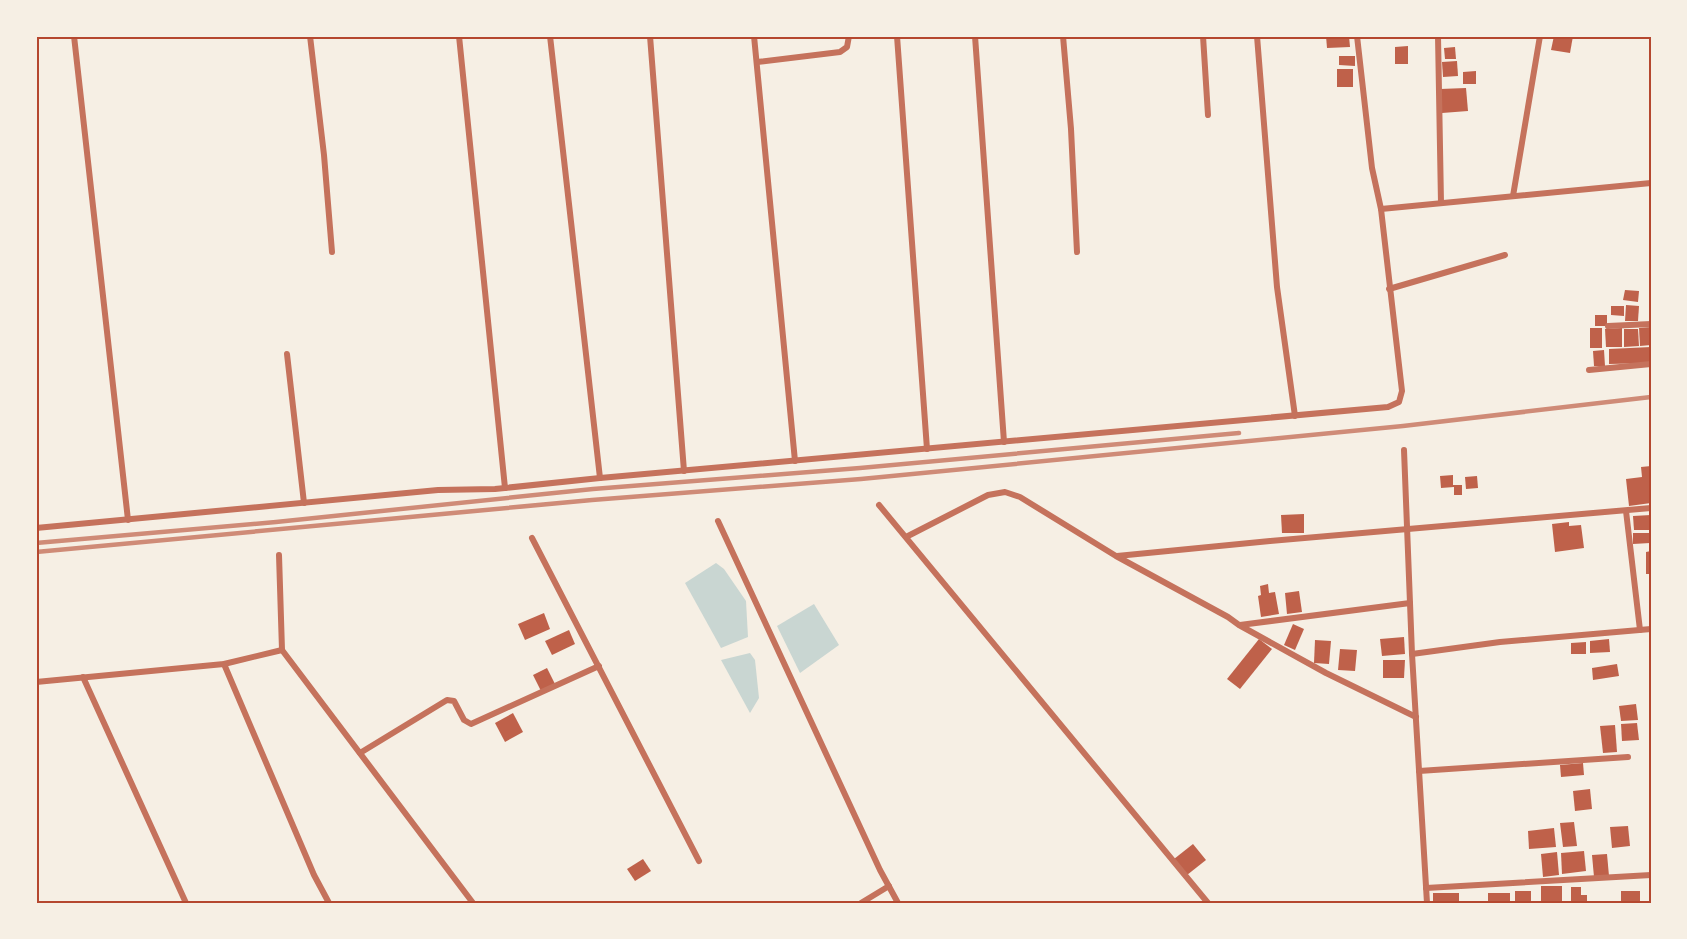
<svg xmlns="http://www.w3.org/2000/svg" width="1687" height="939" viewBox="0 0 1687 939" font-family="Figtree,sans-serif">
<rect width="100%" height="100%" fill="#f6efe4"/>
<g fill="#c9d6d2">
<polygon points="716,563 724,569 746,601 748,637 721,648 685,583"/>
<polygon points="814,604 839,645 800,673 777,626"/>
<polygon points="750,653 755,660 759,698 750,713 721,660"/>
</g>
<g fill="#bf614a">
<polygon points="1326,36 1349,36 1350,47 1327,48"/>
<polygon points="1554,36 1573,36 1570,53 1551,50"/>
<polygon points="1408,46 1408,64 1395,64 1395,47"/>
<polygon points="1455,47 1456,59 1445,59 1444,48"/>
<polygon points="1339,56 1355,56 1355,66 1339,65"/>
<polygon points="1457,61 1458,76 1443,77 1442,62"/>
<rect x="1337" y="69" width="16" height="18"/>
<polygon points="1476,71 1476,84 1463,84 1463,72"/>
<polygon points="1466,88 1468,111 1442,113 1440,89"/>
<polygon points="1625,290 1639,291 1638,302 1623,300"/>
<polygon points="1626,305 1639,306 1638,321 1625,321"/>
<polygon points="1611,306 1624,306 1624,316 1611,315"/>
<rect x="1595" y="315" width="12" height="11"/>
<polygon points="1651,327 1651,345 1640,346 1639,328"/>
<rect x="1590" y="328" width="12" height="20"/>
<polygon points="1622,328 1622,347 1606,347 1605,329"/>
<polygon points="1624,329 1638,329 1639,346 1624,347"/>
<polygon points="1651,347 1651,363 1609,364 1609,349"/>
<polygon points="1604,350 1605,366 1594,366 1593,351"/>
<polygon points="1651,466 1651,503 1629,506 1626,479 1642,477 1641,467"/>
<polygon points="1453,475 1453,485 1462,485 1462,495 1454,495 1454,487 1441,488 1440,476"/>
<polygon points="1477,476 1478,488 1466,489 1465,477"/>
<polygon points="1304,514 1304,533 1282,533 1281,515"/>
<polygon points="1651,515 1651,530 1634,530 1633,516"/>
<polygon points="1569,522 1569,526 1581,525 1584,548 1555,552 1552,524"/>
<polygon points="1633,533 1650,533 1650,543 1633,544"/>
<polygon points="1651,551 1651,574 1646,574 1646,552"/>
<polygon points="1268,584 1269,593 1275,592 1279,614 1261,617 1258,596 1261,595 1260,586"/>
<polygon points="1299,591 1302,612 1287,614 1285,593"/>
<polygon points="544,613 550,629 525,640 518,624"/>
<polygon points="1293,624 1304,629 1295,650 1284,645"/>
<polygon points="569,630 575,644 552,655 545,641"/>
<polygon points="1404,637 1405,654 1382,656 1380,639"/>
<polygon points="1259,639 1272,649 1240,689 1227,679"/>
<polygon points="1609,639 1610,652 1590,653 1590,641"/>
<polygon points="1315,640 1331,641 1329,664 1314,663"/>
<polygon points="1586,642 1586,654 1571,654 1571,643"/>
<polygon points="1340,649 1357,650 1355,671 1338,670"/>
<polygon points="1383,660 1405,660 1404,678 1383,678"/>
<polygon points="1617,664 1619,676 1593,680 1592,668"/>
<polygon points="547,668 555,684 541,691 533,675"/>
<polygon points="1636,704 1638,720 1621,721 1619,706"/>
<polygon points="513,713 523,732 505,742 495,723"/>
<polygon points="1637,723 1639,740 1622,741 1621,724"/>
<polygon points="1615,725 1617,752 1603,753 1600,726"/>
<polygon points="1583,763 1584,775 1561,777 1560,765"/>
<polygon points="1590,789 1592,809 1575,811 1573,791"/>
<polygon points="1574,822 1577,846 1563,847 1560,823"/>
<polygon points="1628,826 1630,846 1612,848 1610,827"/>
<polygon points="1554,828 1556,847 1529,849 1528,831"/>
<polygon points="1193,844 1206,860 1187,875 1174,859"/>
<polygon points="1584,851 1586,871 1562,874 1561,853"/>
<polygon points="1557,852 1559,875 1543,877 1541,854"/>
<polygon points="1607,854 1609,876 1594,877 1592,855"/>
<polygon points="643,859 651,871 635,881 627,869"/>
<rect x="1541" y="886" width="21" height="17"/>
<polygon points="1571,887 1581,887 1581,895 1587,895 1587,903 1571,903"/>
<rect x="1515" y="891" width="16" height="12"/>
<rect x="1621" y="891" width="19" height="12"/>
<rect x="1433" y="893" width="26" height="10"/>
<rect x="1488" y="893" width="22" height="10"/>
</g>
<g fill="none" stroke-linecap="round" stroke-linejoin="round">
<g stroke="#c5725c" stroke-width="6">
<polyline points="74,36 128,520"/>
<polyline points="310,36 324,155 332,252"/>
<polyline points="459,36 505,488"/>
<polyline points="550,36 600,478"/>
<polyline points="650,36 684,471"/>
<polyline points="754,36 795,461"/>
<polyline points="897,36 927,449"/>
<polyline points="975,36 1004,442"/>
<polyline points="1063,36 1071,129 1077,252"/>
<polyline points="1203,36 1208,115"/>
<polyline points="1257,36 1277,287 1295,416"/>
<polyline points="1357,36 1372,168 1381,209"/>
<polyline points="1438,36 1441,203"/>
<polyline points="757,62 840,52 847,47 849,36"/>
<polyline points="1513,196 1540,36"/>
<polyline points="1389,289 1505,255"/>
<polyline points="1608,326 1651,324"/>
<polyline points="287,354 304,503"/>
<polyline points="1589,370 1651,364"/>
<polyline points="1404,450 1412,654 1427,903"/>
<polyline points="879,505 1208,903"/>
<polyline points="1626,511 1640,630"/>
<polyline points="718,521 880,870 898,903"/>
<polyline points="36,528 438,490 495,489 600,478 1388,407 1399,402 1402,391 1381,209 1651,183"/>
<polyline points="906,537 988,495 1005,492 1020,497 1116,556 1228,617 1239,625 1326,673 1416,717"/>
<polyline points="532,538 699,861"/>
<polyline points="279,555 282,650 473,903"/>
<polyline points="1117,556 1270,541 1651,508"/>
<polyline points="1240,625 1410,603"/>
<polyline points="1412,654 1500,642 1651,629"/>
<polyline points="224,664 314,875 329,903"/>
<polyline points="83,677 186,903"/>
<polyline points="36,682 224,664 282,650"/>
<polyline points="360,753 447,700 454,701 464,720 471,724 599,666"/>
<polyline points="1419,771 1628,757"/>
<polyline points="1426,888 1651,875"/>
<polyline points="861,903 889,886"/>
</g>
<g stroke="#cf8b77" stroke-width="4.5">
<polyline points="36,543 276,522 593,489 860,468 1239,433"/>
<polyline points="36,552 592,500 861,479 1403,426 1651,397"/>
</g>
</g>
<rect width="1687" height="939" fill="none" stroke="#f6efe4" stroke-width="75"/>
<rect x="38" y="38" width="1612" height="864" fill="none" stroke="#b5482f" stroke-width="2"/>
</svg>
